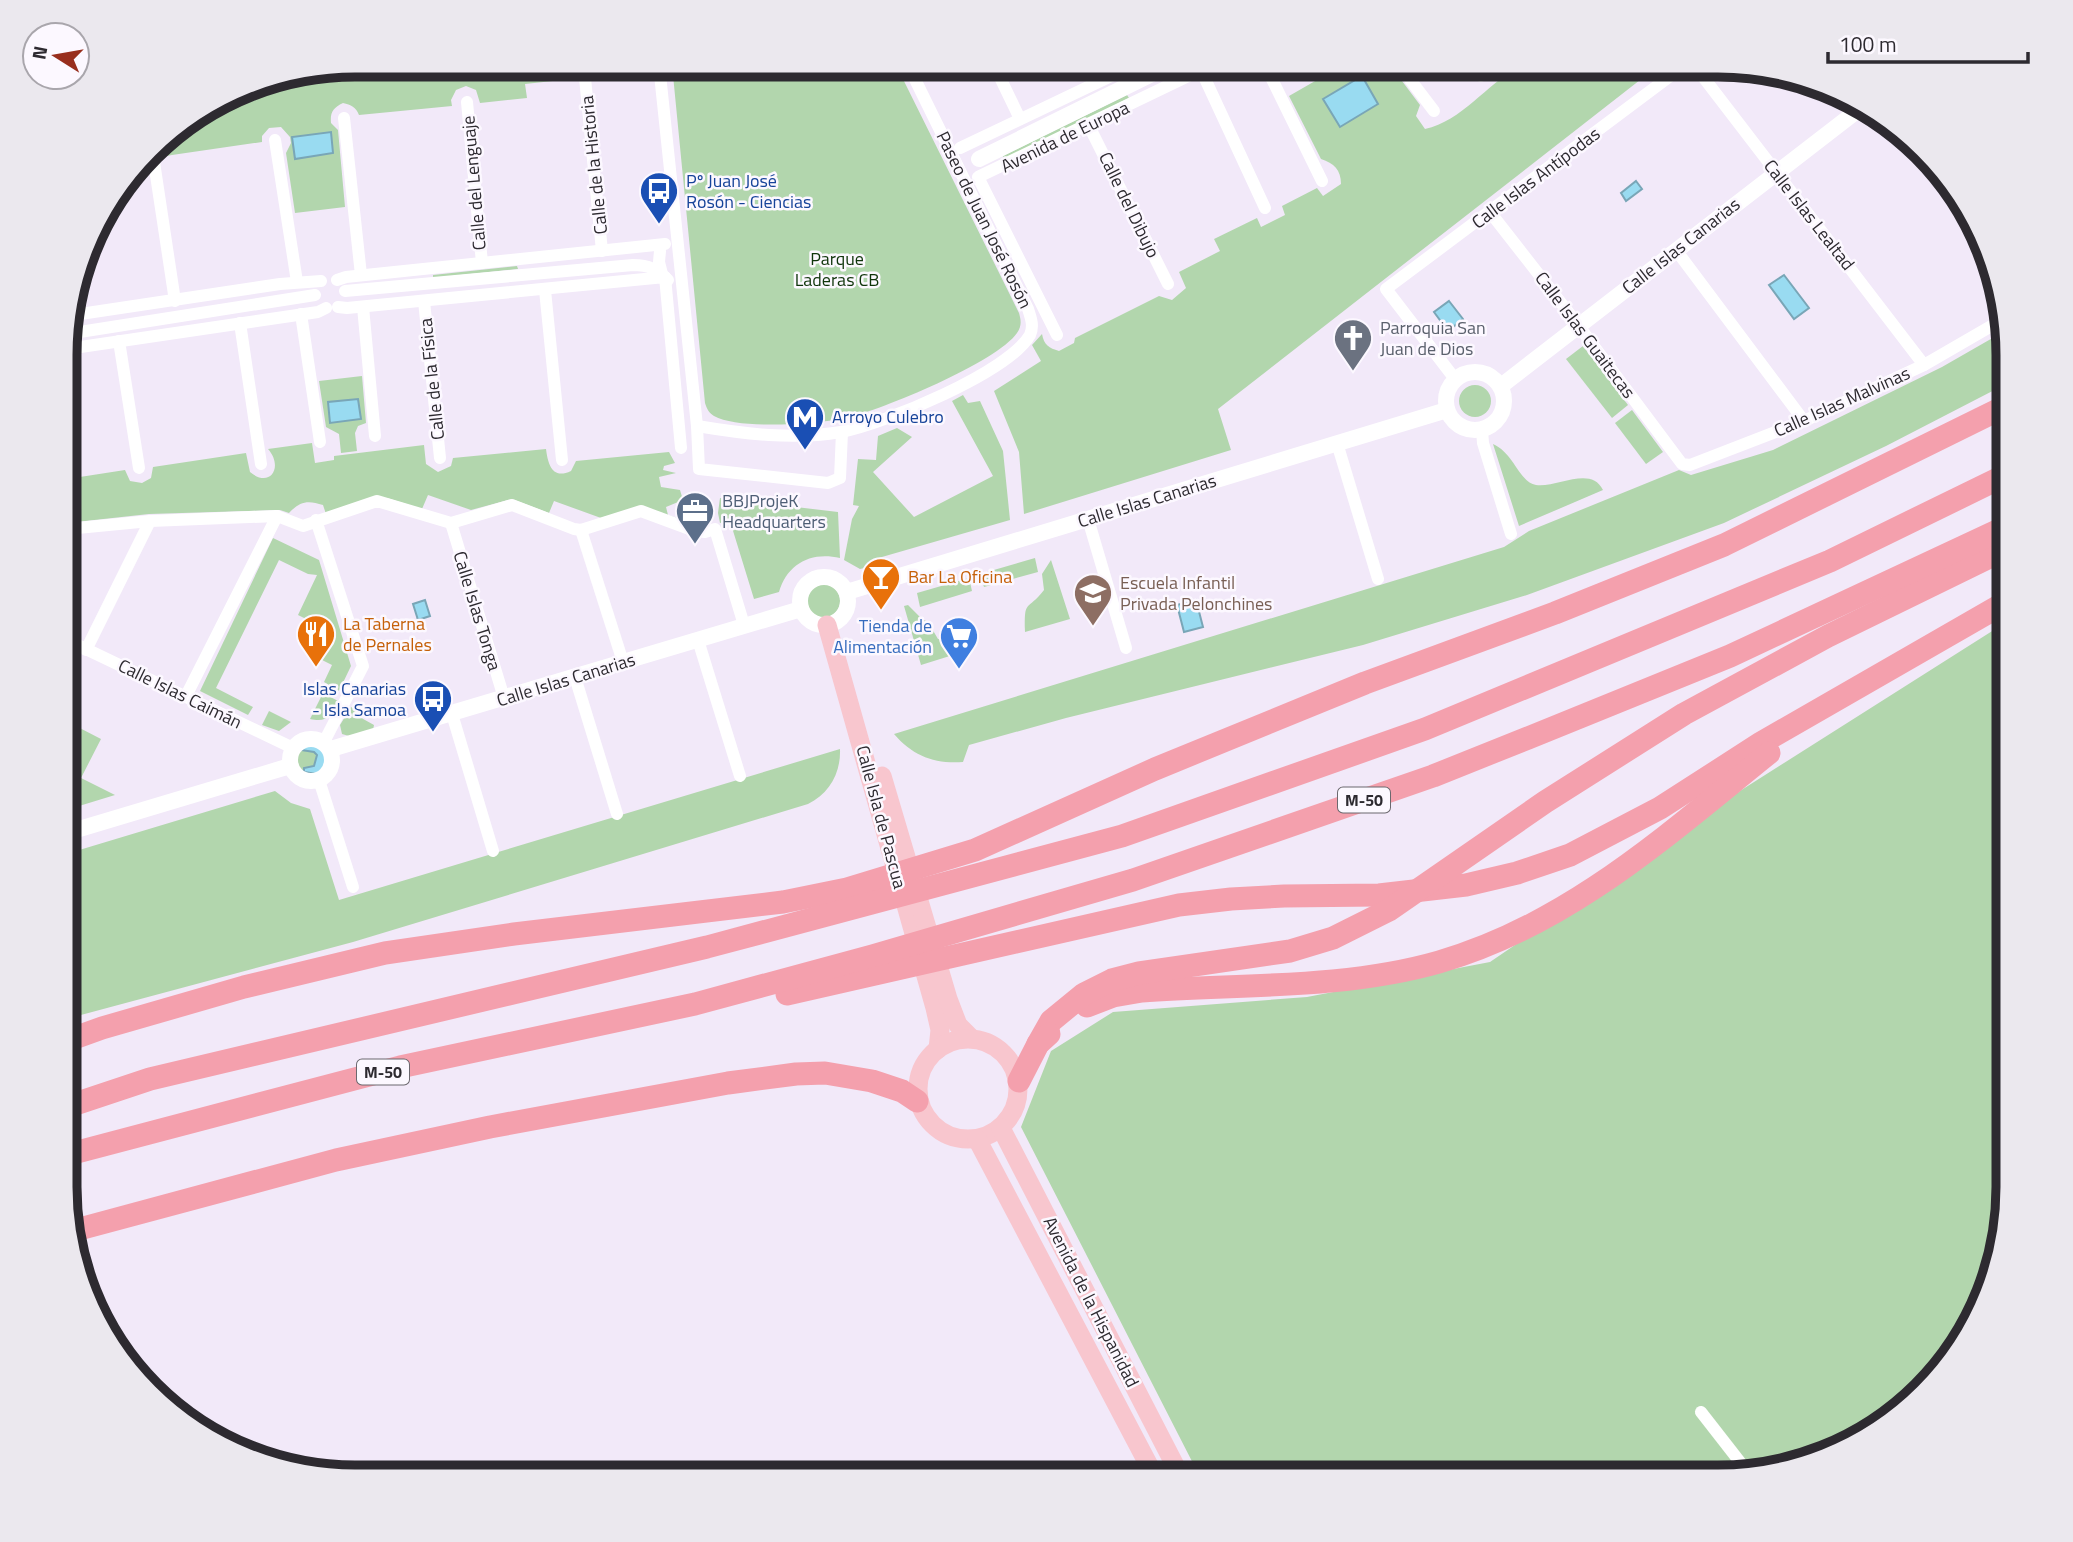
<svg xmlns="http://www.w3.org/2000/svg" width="2073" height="1542" viewBox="0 0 2073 1542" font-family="'Titillium Web',sans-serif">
<rect width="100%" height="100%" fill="#f2e9f9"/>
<g fill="#b2d6ad">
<path d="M355,65h224l-7,7 -1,7 -46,5 2,14 -47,5 -4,-13 -10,-4 -10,4 -5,10 1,6 -93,9c-3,-8 -8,-10 -16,-12 -10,5 -13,9 -12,20l7,7 7,77 -50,6 -9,-60 5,-10 -1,-6 -9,-10 -12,1 -7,8v6l-90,13 -5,1 -4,-9 -6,-2 7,-9 97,-56z"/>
<polygon points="593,65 649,65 650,72 600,77 599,70"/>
<path d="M677,65h219l123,248c2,7 3,13 -2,20 -20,29 -135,77 -171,85 -29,6 -107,12 -132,-2 -5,-3 -7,-7 -9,-13l-32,-328z"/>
<path d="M1343,65h47l30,40 -4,11 9,13c37,-8 61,-44 93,-62 10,-6 124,-2 145,-2l-23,15 -422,329 13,41 -207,64 -5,-62 -25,-61 47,-30 -9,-16 10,-11c2,11 7,14 17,17l15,-8 1,-5 84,-42 13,4 14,-12 -7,-16 41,-21 -6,-12 43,-21 4,9 24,-12 -3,-9 35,-18 6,8 18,-12c0,-14 -7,-21 -20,-25l-32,-63z"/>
<polygon points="1127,95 1129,98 1004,160 1003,156"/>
<polygon points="517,266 518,269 433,278 433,275"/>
<path d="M2003,332l5,22v29l-122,63 -162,77 -197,72 -164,50 -297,73 -97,27 -6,17c-29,2 -50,-6 -69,-28l610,-187 25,-16 150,-61 12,5 82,-25 169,-83z"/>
<polygon points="1583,346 1628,405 1612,418 1566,359"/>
<polygon points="362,376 366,423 358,426 355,433 357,451 341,453 339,434 326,427 319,381"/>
<circle cx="1475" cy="401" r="16"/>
<polygon points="963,395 968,403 980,401 1003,451 1010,520 875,559 877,565 860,569 844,560 852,519 859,506 853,505 858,459 876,460 878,436 897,428 912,437 873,472 914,517 993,476 952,401"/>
<polygon points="1632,410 1663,452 1646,464 1615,423"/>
<path d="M312,443l3,20 19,-3v-4l90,-11 2,19 12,8 13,-6 2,-8 93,-9c2,15 6,31 25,22l5,-10 93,-9 6,11 -11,3 -1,4 13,3 -17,4 2,10 19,3 3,10 -17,7 2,8 21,7 1,3 -50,-19 -39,12 -47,-17 -5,12 -37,-14 -41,11 -43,-15 -6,14 -35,-11 -61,16 -3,-9c-15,-5 -23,-4 -34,8l-9,-3 -131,4 -82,9v-44l58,-9 5,11 12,2 9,-5 2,-11 93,-14 4,19c20,17 34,-5 18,-23z"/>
<path d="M1493,444c21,9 26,38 43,41 21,3 55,-20 67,5l-84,36z"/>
<path d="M720,498l118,14 2,46c-29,-7 -53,6 -61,34l-25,7 -24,-78 -10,2 -2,-10z"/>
<polygon points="273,538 319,560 351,666 339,691 324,682 332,665 306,652 318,625 298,615 317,575 308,574 279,560 216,688 253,707 248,715 200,691"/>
<polygon points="1035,558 1038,572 984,587 980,574"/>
<path d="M1051,560l19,59 -45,13c-1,-34 2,-20 19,-42l-2,-16z"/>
<polygon points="969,578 972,591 920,607 917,593"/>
<circle cx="823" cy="601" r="17"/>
<polygon points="908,605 922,619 928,622 938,639 966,642 969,650 921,665 904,606"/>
<polygon points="2008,621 2008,1207 1986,1299 1937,1378 1846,1448 1718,1477 1200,1477 1021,1127 1051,1051 1113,1012 1307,997 1490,962 1743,789"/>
<path d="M323,693l15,8c-7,14 -10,22 -28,18z"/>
<polygon points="351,707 357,711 356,715 374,725 373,730 349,736 342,734 340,725"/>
<polygon points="269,711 291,722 279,731 262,725"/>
<polygon points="70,723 101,739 81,778 115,795 66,810 66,801 78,777 66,771 66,731"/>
<path d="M303,745l-2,3 13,4 3,3 -4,13h-9v4l3,2c-13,-5 -16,-20 -4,-29z"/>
<path d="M840,749c1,24 -11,45 -32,55l-455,138 -287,77v-165l209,-63 16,12 19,6 29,91z"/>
</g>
<g fill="#99dbf1" stroke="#79a6b7" stroke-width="2">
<polygon points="1362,76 1378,104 1340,127 1323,99"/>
<polygon points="331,132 333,153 295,159 292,137"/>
<polygon points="1636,181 1642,189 1626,201 1621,193"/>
<polygon points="1784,275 1809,308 1794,319 1769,285"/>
<polygon points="1449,301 1463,319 1448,331 1434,312"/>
<polygon points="358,399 361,419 330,423 328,402"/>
<polygon points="425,600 430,616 418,620 413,604"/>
<polygon points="1196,600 1203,627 1184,632 1177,605"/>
<polygon points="308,744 318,745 327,757 325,767 317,774 304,772 304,768 314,766 317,755 314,752 301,750 303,745"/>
</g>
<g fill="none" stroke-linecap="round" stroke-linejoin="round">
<g stroke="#fff" stroke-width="12">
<polyline points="659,65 697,426 699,469 828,483 840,478 842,432"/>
<polyline points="994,65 1020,119"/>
<polyline points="1265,65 1322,181"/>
<polyline points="1399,65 1434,111"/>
<polyline points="1473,65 1481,76"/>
<polyline points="1694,65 1924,365"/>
<polyline points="1201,70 1265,208"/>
<polyline points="585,78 602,251"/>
<polyline points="467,102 482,263"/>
<polyline points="344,118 361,275"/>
<polyline points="1089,126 1168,284"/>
<polyline points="275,140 297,282"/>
<polyline points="960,148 1134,65"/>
<polyline points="154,162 175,301"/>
<polyline points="1490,212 1572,317 1682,464 1690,465 1804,421 1924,365 2000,321"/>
<polyline points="1676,250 1804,421"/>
<polyline points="660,251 659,262 662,274"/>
<polyline points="337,280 346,277 665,244"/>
<polyline points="545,290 562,460"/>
<path d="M345,291l288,-26c16,0 24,4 35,15"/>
<polyline points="424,301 440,458"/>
<polyline points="338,307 347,308 665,277 681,448"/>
<polyline points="363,307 375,436"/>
<polyline points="301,314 320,442"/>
<polyline points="67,316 280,284 321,281"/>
<polyline points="240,323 261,464"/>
<polyline points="67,334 315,295"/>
<polyline points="1057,335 978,177 1211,65"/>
<polyline points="119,341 139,468"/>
<polyline points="67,349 318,312 326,308"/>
<polyline points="1455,379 1386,289 1685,65"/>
<path d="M697,426c48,8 96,14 144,6 43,-8 168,-60 189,-97 4,-9 1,-17 -2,-26l-120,-244"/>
<polyline points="1482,430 1483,443 1511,534"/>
<polyline points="1337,443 1378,579"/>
<polyline points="1088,519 1126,648"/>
<polyline points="316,520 363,666 324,742"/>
<polyline points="451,523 504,698"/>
<polyline points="67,529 150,521 277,516 303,526 377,501 451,523 512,505 574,529 581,530 641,511 695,531 705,532 715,529 744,625"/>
<polyline points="581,530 623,662"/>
<polyline points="67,640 293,748"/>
<polyline points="698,640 740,776"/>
<polyline points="86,650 150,521"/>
<polyline points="575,677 617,814"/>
<polyline points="186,696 277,516"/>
<polyline points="452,714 493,851"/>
<polyline points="319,780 353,887"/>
<polyline points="1701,1412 1747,1471"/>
</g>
<g stroke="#fff" stroke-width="16">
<polyline points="979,159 1170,65"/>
<circle cx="1475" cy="401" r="29"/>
<polyline points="1501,386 1862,107"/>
<circle cx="824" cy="601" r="24"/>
<polyline points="847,592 1447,410"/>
<circle cx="311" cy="760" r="21"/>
<polyline points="331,749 801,609"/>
<polyline points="66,833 290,766"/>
</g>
<g stroke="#f8c6ce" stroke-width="19">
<polyline points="827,625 935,1008 940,1030 938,1049"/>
<polyline points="882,776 948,999 958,1025 971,1038"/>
<circle cx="968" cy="1089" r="50"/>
<polyline points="1001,1128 1181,1477"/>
<polyline points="977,1139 1155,1477"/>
</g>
<g stroke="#f4a0ad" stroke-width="23">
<polyline points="787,994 1179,905 1231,899 1284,896 1379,895 1466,885 1517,873 1570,855 1660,808 1761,743 2008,601"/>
<path d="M1087,1006l26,-10 29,-5c97,-7 203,-2 297,-29 129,-37 228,-127 330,-209"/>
<polyline points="66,1041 102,1028 244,987 385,953 514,934 783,902 847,889 975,850 1155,769 1365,683 1555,613 1724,545 2008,405"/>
<polyline points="1038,1044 1051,1021 1084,994 1112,980 1139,973 1290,951 1333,938 1389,910 1545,802 1684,714 1828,636 2008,548"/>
<polyline points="1019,1081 1038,1044 1049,1034"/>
<polyline points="66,1107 150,1079 707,947 1122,836 1425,729 1830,561 2008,474"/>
<polyline points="66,1155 400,1067 695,1004 872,956 1133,880 1433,776 1528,738 1730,656 2008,526"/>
<polyline points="72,1231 336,1160 490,1127 728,1083 796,1074 825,1073 872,1081 902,1091 917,1101"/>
</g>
</g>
<defs>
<g id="bus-pin" transform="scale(2.0125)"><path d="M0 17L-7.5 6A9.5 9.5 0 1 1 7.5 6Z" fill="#1a4fb4" stroke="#fcf8ff"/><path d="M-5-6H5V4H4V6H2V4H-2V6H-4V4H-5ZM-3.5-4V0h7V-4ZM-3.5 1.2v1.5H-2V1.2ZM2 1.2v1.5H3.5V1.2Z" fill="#fff"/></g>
<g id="church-pin" transform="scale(2.0125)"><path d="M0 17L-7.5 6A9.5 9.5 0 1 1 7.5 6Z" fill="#6b7280" stroke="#fcf8ff"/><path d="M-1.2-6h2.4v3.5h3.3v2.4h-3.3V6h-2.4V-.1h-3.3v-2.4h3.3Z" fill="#fff"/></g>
<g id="metro-pin" transform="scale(2.0125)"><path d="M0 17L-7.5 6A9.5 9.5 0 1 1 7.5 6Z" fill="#1a4fb4" stroke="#fcf8ff"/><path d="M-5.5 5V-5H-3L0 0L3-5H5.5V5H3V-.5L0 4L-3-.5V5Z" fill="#fff"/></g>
<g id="office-pin" transform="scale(2.0125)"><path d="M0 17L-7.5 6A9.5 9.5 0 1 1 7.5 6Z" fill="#5c6f8a" stroke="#fcf8ff"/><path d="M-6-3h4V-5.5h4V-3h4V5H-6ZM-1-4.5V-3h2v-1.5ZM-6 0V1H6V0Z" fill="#fff"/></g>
<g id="bar-pin" transform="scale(2.0125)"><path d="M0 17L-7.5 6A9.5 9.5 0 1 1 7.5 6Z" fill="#e8710a" stroke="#fcf8ff"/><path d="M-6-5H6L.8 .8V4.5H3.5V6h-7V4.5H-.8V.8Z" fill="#fff"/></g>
<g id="school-pin" transform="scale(2.0125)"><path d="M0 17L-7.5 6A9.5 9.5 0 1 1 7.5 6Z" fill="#8d6e63" stroke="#fcf8ff"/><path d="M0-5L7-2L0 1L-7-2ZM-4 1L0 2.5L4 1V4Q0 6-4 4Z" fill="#fff"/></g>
<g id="restaurant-pin" transform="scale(2.0125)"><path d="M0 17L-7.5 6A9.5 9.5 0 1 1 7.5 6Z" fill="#e8710a" stroke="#fcf8ff"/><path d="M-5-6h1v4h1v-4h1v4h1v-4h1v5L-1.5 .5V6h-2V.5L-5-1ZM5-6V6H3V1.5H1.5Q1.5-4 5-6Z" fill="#fff"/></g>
<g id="supermarket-pin" transform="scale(2.0125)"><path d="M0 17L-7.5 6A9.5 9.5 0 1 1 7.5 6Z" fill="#3f7fe0" stroke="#fcf8ff"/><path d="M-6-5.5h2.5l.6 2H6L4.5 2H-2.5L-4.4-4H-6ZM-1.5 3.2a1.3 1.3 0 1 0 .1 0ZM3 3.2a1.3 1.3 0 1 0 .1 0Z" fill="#fff"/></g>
</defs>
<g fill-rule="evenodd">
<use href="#bus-pin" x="659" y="191"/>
<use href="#church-pin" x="1353" y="338"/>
<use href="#metro-pin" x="805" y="417"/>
<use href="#office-pin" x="695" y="511"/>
<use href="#bar-pin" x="881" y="577"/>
<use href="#school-pin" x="1093" y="593"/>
<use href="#restaurant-pin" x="316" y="634"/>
<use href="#supermarket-pin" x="959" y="636"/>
<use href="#bus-pin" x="433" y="699"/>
</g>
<g text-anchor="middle" stroke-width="5" stroke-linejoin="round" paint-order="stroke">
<g fill="#fcf8ff" stroke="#6b686e" stroke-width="2">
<rect x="1338" y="787.5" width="52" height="25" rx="5"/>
<rect x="357" y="1059.5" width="52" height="25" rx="5"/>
</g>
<g font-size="16" font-weight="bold" fill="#2d2a30">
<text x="1364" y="806">M-50</text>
<text x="383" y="1078">M-50</text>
</g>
<g font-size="18" fill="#2d2a30" stroke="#fcf8ff">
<text transform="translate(1065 137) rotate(-26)" y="6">Avenida de Europa</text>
<text transform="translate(594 165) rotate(-96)" y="6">Calle de la Historia</text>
<text transform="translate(1536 178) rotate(-37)" y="6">Calle Islas Antípodas</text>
<text transform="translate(474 183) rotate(-95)" y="6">Calle del Lenguaje</text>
<text transform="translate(1129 205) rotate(64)" y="6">Calle del Dibujo</text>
<text transform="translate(1809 215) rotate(52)" y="6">Calle Islas Lealtad</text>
<text transform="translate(984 220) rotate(64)" y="6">Paseo de Juan José Rosón</text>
<text transform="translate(1681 246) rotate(-38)" y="6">Calle Islas Canarias</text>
<text transform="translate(1585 335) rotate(53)" y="6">Calle Islas Guaitecas</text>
<text transform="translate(432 379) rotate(-96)" y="6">Calle de la Física</text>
<text transform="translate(1842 402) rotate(-24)" y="6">Calle Islas Malvinas</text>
<text transform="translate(1147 501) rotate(-17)" y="6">Calle Islas Canarias</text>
<text transform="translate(477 611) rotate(73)" y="6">Calle Islas Tonga</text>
<text transform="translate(566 680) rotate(-17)" y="6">Calle Islas Canarias</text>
<text transform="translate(180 694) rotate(26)" y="6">Calle Islas Caimán</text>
<text transform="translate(881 817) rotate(75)" y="6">Calle Isla de Pascua</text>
<text transform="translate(1091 1302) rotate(63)" y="6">Avenida de la Hispanidad</text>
</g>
<g font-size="18" fill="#164399" stroke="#fcf8ff" text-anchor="start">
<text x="686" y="187">Pº Juan José<tspan x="686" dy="21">Rosón - Ciencias</tspan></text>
<text x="832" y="423">Arroyo Culebro</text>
<text x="406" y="695" text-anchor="end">Islas Canarias<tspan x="406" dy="21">- Isla Samoa</tspan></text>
</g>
<g font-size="18" fill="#0f350a" stroke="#fcf8ff">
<text x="837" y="265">Parque<tspan x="837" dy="21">Laderas CB</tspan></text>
</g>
<g font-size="18" fill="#5b616d" stroke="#fcf8ff" text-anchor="start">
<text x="1380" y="334">Parroquia San<tspan x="1380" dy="21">Juan de Dios</tspan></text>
</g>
<g font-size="18" fill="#4e5e75" stroke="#fcf8ff" text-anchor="start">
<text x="722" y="507">BBJProjeK<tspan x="722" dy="21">Headquarters</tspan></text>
</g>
<g font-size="18" fill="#c56008" stroke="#fcf8ff" text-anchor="start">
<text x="908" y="583">Bar La Oficina</text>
<text x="343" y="630">La Taberna<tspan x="343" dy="21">de Pernales</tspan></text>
</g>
<g font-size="18" fill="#785e54" stroke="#fcf8ff" text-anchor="start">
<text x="1120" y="589">Escuela Infantil<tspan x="1120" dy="21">Privada Pelonchines</tspan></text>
</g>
<g font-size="18" fill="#366cbe" stroke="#fcf8ff" text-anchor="end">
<text x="932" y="632">Tienda de<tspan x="932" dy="21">Alimentación</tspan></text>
</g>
</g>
<path d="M0 0H2073V1542H0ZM355 77H1718A278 278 0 0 1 1996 355V1187A278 278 0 0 1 1718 1465H355A278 278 0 0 1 77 1187V355A278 278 0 0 1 355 77Z" fill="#ebe8ee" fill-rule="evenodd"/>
<path fill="none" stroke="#2d2a30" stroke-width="9" d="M355 77H1718A278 278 0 0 1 1996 355V1187A278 278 0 0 1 1718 1465H355A278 278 0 0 1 77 1187V355A278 278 0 0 1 355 77Z"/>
<g transform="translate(56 56) rotate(281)"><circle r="33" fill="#fcf8ff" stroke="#a9a6ac" stroke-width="2"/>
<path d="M0-5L12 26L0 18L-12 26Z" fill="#982e1d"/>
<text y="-10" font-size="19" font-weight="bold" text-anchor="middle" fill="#2d2a30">N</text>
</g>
<path d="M1828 52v10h200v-10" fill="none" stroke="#2d2a30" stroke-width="3.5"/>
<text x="1839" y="52" font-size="21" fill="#2d2a30" stroke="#fcf8ff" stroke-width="5" paint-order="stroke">100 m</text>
</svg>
